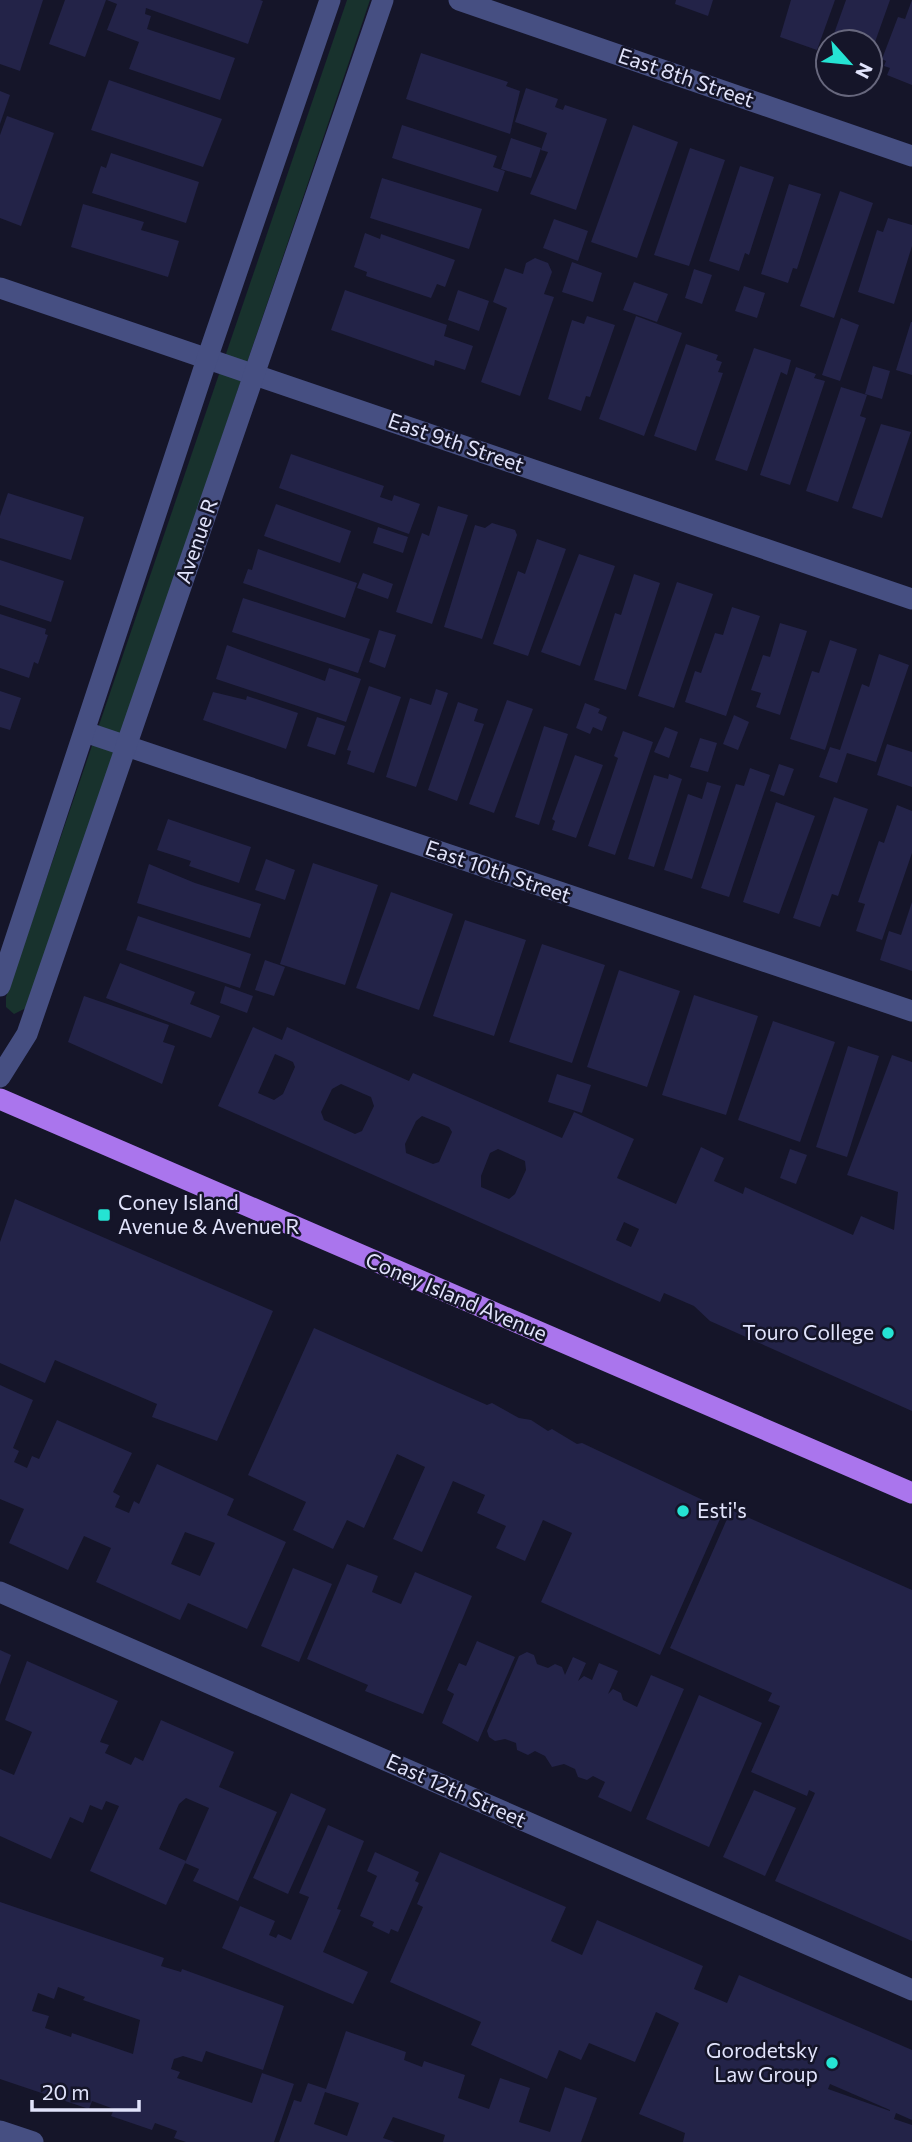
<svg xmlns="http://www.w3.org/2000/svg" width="912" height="2142" viewBox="0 0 912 2142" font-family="Commissioner,sans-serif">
<rect width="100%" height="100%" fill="#151529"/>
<polygon fill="#18322d" points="347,0 370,0 32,997 28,1007 14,1014 6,1007 6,997"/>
<g fill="#232348" fill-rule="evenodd">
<polygon points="0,0 43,0 20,71 0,64"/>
<polygon points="65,0 106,0 85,57 49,44"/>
<polygon points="107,0 260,0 263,1 248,44 146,8 145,14 151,16 147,29 235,58 220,100 129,69 139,42 107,30 117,4"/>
<polygon points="676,0 713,0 708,16 675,4"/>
<polygon points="791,0 835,0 817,50 780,37"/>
<polygon points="846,0 890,0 870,56 870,42 831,42"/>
<polygon points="912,0 912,85 887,75 890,68 884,66 886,61 882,59 898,17 905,19"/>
<polygon points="421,53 508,82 506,86 520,91 510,134 406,99"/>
<polygon points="109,80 222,119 203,167 91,130"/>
<polygon points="526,88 558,99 555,107 563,110 565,105 607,119 576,210 530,194 548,152 541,150 547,133 515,122"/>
<polygon points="0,91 10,95 0,124"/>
<polygon points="7,116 54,133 21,226 0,218 0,135"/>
<polygon points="402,125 497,156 493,167 505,171 498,192 392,158"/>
<polygon points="633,125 678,142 637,258 591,242"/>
<polygon points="511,138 541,148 531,178 501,169"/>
<polygon points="690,148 725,160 689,266 654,255"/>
<polygon points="111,153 199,182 186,223 92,193 101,166 106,168"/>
<polygon points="740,166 774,177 749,255 745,253 739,271 709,261"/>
<polygon points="382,178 482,209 469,249 370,218"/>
<polygon points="789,184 821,194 797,269 793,268 788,283 761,274"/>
<polygon points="840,191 873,203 834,318 800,306"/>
<polygon points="83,204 144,222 141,230 179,241 168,277 71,247"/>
<polygon points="888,218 912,225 912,246 894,304 858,292 877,230 883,232"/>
<polygon points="554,219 588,231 578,261 543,248"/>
<polygon points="365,233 380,239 381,234 455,260 445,287 437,284 431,298 366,276 367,272 354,267"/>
<polygon points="535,258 548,263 552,272 544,294 554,297 520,396 481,382 507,308 493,302 505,268 523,274 526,263"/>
<polygon points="572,262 602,273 593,302 562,292"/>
<polygon points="694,269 712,275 702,304 685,298"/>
<polygon points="634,282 668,294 657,322 623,310"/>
<polygon points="744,286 765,293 757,318 735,311"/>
<polygon points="345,290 447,325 444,336 473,346 465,370 435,360 434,366 331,330"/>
<polygon points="458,290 489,301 479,331 448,320"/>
<polygon points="587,316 615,325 590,397 586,396 581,411 548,399 572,320 584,324"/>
<polygon points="636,316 682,333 644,436 599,419"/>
<polygon points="841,318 859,325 840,381 822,375"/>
<polygon points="911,322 912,322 912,375 896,370"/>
<polygon points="686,344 718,355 716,360 722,362 718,372 723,373 696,451 654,436"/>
<polygon points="754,348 791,360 787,375 781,372 747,471 715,460"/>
<polygon points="873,366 890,371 882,399 865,394"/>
<polygon points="796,367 816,374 814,378 825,381 790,485 760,475"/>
<polygon points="841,387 867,395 860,416 866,418 838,502 806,491"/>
<polygon points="881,424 911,432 882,518 852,508"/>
<polygon points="291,454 384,486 380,497 392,501 394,495 420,504 409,534 279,488"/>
<polygon points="8,493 84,517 71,560 0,538 0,516"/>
<polygon points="276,504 351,531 340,563 264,536"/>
<polygon points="438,506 468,515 432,624 396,612 422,533 429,536"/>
<polygon points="492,523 515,530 517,535 482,639 444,627 475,525 485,528"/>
<polygon points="378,527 408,537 403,553 373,543"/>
<polygon points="537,539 566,549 528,656 493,644 518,571 525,574"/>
<polygon points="258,549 357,583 345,618 243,583 248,569 252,570"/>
<polygon points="579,554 615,566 580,666 541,652"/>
<polygon points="0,560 64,581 51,622 0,605"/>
<polygon points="363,573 393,584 388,599 357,588"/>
<polygon points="634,574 660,583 626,690 594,680 615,613 621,615"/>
<polygon points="677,582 713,594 674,708 638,696"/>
<polygon points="243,598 370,639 358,673 232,632"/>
<polygon points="732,607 760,616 726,716 685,702 695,671 701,673 715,633 723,635"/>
<polygon points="0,614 46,629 45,634 48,635 38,664 34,662 29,678 0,668"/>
<polygon points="780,623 807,631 780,715 756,707 761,693 751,690 763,655 770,657"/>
<polygon points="379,630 396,635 385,668 369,662"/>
<polygon points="830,640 857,649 825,750 790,739 812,671 819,673"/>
<polygon points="227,645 325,681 329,668 361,679 346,722 216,679"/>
<polygon points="879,654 909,665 876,762 847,753 837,783 819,777 830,747 840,750 862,684 869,687"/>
<polygon points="369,686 401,697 374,773 347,764 351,751 347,750"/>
<polygon points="436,689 448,693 416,787 386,777 410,698 431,705"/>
<polygon points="0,691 21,698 10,730 0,727"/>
<polygon points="213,692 246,700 247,696 298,713 286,749 203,720"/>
<polygon points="507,700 533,709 494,813 469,804"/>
<polygon points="458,702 478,709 474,721 484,724 457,801 428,790"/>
<polygon points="585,703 600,709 598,713 607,717 602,731 593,727 590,734 576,728"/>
<polygon points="734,715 749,722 738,750 723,744"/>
<polygon points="317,717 345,726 335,755 307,746"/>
<polygon points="544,726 568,734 539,825 515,817"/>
<polygon points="665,727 678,732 669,758 654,752"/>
<polygon points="623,731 653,742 615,855 588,846 618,758 614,756"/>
<polygon points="700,738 717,743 708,772 690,767"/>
<polygon points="887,744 912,752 912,787 877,775"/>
<polygon points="575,755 603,765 576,838 552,830 555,821 552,819"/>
<polygon points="779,764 794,769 784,796 770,791"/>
<polygon points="750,768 770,775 729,897 701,888 736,784 744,786"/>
<polygon points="669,774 682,779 654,867 628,859 654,775 668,779"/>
<polygon points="707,782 721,786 692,879 664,870 688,794 702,799"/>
<polygon points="834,797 868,809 838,896 832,894 820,927 793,918"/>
<polygon points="776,802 815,816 779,914 743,902"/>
<polygon points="897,805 912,811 912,853 882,940 856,931 865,904 858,902 879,841 884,843"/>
<polygon points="168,819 251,847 239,883 189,866 191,861 157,850"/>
<polygon points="266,859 295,870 285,900 255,890"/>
<polygon points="313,863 378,885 345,985 280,964"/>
<polygon points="149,864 195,883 261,904 250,938 137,903"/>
<polygon points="391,892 453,914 419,1010 356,988"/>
<polygon points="912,902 912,971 880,960 889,931 901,935"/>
<polygon points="138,916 251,954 240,988 126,950"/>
<polygon points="465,920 526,940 494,1036 433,1016"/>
<polygon points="542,944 605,965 572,1063 509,1042"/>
<polygon points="265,960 285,967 274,996 255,990"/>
<polygon points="120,963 195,992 190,1004 220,1016 211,1038 106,998"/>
<polygon points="619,970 680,991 647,1087 587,1067"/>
<polygon points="225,986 253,996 247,1013 220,1003"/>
<polygon points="694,995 758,1016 726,1115 662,1095"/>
<polygon points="84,996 169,1025 163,1042 175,1046 162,1084 68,1042"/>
<polygon points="773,1021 835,1042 800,1142 738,1120"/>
<path d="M253,1027l29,13 5,-13 122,54 4,-8 149,65 12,-26 60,27 -17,39 59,26 25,-57 23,11 -10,23 29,13 2,-7 108,48 8,-19 33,14 4,-38 -51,-17 45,-120 20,7v349l-202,-90 -16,-15 -30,-13 -4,9 -442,-196zM275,1054l18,8 2,5 -12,27 -9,6 -16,-7zM341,1084l30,13 3,9 -12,25 -7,3 -31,-14 -3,-8 11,-23zM422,1116l27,11 3,5 -13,30 -6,2 -27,-11 -1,-9 11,-23zM498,1149l27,12 1,9 -11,24 -6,5 -28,-12v-11l9,-23zM624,1222l15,7 -8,18 -15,-7z"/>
<polygon points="848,1046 879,1056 847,1157 816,1147"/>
<polygon points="557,1074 591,1085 582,1113 548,1102"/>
<polygon points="790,1149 807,1155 796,1184 780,1178"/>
<polygon points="15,1199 273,1311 217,1441 152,1417 157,1404 55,1360 45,1383 0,1363 0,1242"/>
<polygon points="314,1328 487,1405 492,1403 519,1418 531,1420 548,1431 552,1429 577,1444 582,1443 724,1510 660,1655 541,1602 572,1533 543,1520 525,1561 496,1548 506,1526 477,1513 485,1495 453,1481 422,1552 393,1539 425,1467 397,1454 364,1528 347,1520 333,1549 293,1530 306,1502 248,1475"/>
<path d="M0,1385l33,15 -20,48 6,3 -5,11 13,6 5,-12 7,3 18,-39 75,33 -19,39 7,4 -5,11 14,6 5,-12 5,3 18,-40 77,35 -7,16 59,27 -39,87 -59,-26 -8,17 -84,-38 15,-34 -27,-12 -16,34 -59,-27 15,-34 -24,-10zM185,1532l30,11 -15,33 -29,-12z"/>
<polygon points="731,1510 912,1590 912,1941 775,1881 815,1793 809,1790 807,1796 751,1772 780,1706 768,1701 772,1693 670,1648"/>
<polygon points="347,1564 378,1576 372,1592 401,1604 415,1572 472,1596 423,1714 365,1691 368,1685 307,1659"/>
<polygon points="293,1568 332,1584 299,1662 261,1646"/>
<polygon points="477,1641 515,1657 478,1742 442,1723 454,1694 447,1690 459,1663 466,1666"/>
<polygon points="0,1650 11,1655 0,1685"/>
<polygon points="527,1652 534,1655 537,1664 548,1668 555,1664 562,1667 565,1675 573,1657 586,1663 578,1681 584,1676 592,1680 599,1663 618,1671 608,1694 613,1689 621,1693 623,1700 637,1707 651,1675 684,1689 631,1812 598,1797 605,1782 593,1776 587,1780 578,1777 575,1769 564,1764 552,1767 545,1756 535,1751 528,1755 517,1750 516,1743 505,1739 495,1741 489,1737 487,1731 519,1656"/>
<polygon points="27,1661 118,1701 100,1742 109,1745 105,1753 131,1765 135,1757 143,1761 161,1720 234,1752 219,1787 277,1812 238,1901 193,1881 199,1869 185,1863 209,1808 186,1798 179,1804 159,1849 186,1861 166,1905 90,1871 119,1806 106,1801 102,1810 90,1805 83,1823 70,1817 51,1859 0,1836 0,1769 14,1775 32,1732 5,1720"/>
<polygon points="699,1695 762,1723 709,1847 646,1819"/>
<polygon points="754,1790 796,1808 765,1876 723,1857"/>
<polygon points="291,1793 326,1809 288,1894 253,1878"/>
<polygon points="328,1825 364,1841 337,1909 341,1910 323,1952 368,1972 353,2004 222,1948 240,1906 275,1921 269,1935 276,1938 278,1934 291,1940 309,1897 299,1893"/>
<polygon points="375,1852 419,1872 415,1881 419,1883 398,1932 391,1929 389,1934 372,1926 374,1922 360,1916 377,1876 367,1871"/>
<path d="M440,1852l126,55 -15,34 31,14 15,-35 106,46 -9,23 33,14 12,-28 173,75v70l-16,-7 -2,6 18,6v17h-229l2,-9 -46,-19 40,-91 -23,-11 -21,50 -46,-19 -8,17 -22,-10 -12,29 -76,-34 10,-23 -91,-40 33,-75 -6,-3zM830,2084l60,26v1l-62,-22z"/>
<path d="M0,1902l164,56 -3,8 20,6 1,-3 102,37 -21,64 -57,-19 -4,11 -19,-6 -9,3 -3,10 9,3 -3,6 75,25 10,-30 32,11 -20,58h-88l-12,-4 3,-7 -22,-8 -3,7 -41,-14 3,-7 -22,-8 -3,8 -89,-30zM58,1987l27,10 -2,3 57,20 -7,34 -61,-21 -1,4 -26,-9 4,-12 -17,-5 6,-18 16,6z"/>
<path d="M346,2031l60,21 -2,8 18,7 2,-6 41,14 -7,23 31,11 11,-31 30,10 -11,34 31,10 15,-45 32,11 -16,44h-138l2,-7 -52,-18 -10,21 12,4h-116l15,-42 7,2 7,-19 18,6zM325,2092l34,11 -12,33 -33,-12z"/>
</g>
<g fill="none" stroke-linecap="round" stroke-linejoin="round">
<g stroke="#464f82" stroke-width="21">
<polyline points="459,0 912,156"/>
<polyline points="0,288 912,599"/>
<polyline points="85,732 912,1011"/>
<polyline points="0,986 207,359 330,0"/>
<polyline points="0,1077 27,1034 383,0"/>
<polyline points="0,1592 912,1990"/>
<polyline points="0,2131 33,2142"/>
</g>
<polyline stroke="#aa75ed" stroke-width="21" points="0,1099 912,1493"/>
</g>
<g fill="#25e3d3" stroke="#151529" stroke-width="2.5">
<rect x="97" y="1208" width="14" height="14" rx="3.5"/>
<circle cx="888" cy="1333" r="7"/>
<circle cx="683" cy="1511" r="7"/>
<circle cx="832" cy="2063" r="7"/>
</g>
<g text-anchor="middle" stroke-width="5" stroke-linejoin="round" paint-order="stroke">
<g font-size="21" fill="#e1e3fb" stroke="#151529">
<text transform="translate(686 78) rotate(19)" y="7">East 8th Street</text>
<text transform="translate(456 443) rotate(19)" y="7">East 9th Street</text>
<text transform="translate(197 541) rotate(-71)" y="7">Avenue R</text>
<text transform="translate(498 872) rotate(19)" y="7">East 10th Street</text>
<text transform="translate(456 1297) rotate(23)" y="7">Coney Island Avenue</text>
<text transform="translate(456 1791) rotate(24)" y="7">East 12th Street</text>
</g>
<g font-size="21" fill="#e1e3fb" stroke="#151529" text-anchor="start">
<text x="118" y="1210">Coney Island<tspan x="118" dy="24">Avenue &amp; Avenue R</tspan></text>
<text x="874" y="1340" text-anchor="end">Touro College</text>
<text x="697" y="1518">Esti's</text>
<text x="818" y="2058" text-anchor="end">Gorodetsky<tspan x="818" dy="24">Law Group</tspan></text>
</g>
</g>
<g transform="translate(849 63) rotate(117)"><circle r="33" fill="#151529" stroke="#67677d" stroke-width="2"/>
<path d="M0-5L12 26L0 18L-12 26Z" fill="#25e3d3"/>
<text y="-10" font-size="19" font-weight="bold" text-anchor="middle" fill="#e1e3fb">N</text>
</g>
<path d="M32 2100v10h107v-10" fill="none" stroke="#e1e3fb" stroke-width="3.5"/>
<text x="42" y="2100" font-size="21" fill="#e1e3fb" stroke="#151529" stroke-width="5" paint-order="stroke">20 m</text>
</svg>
